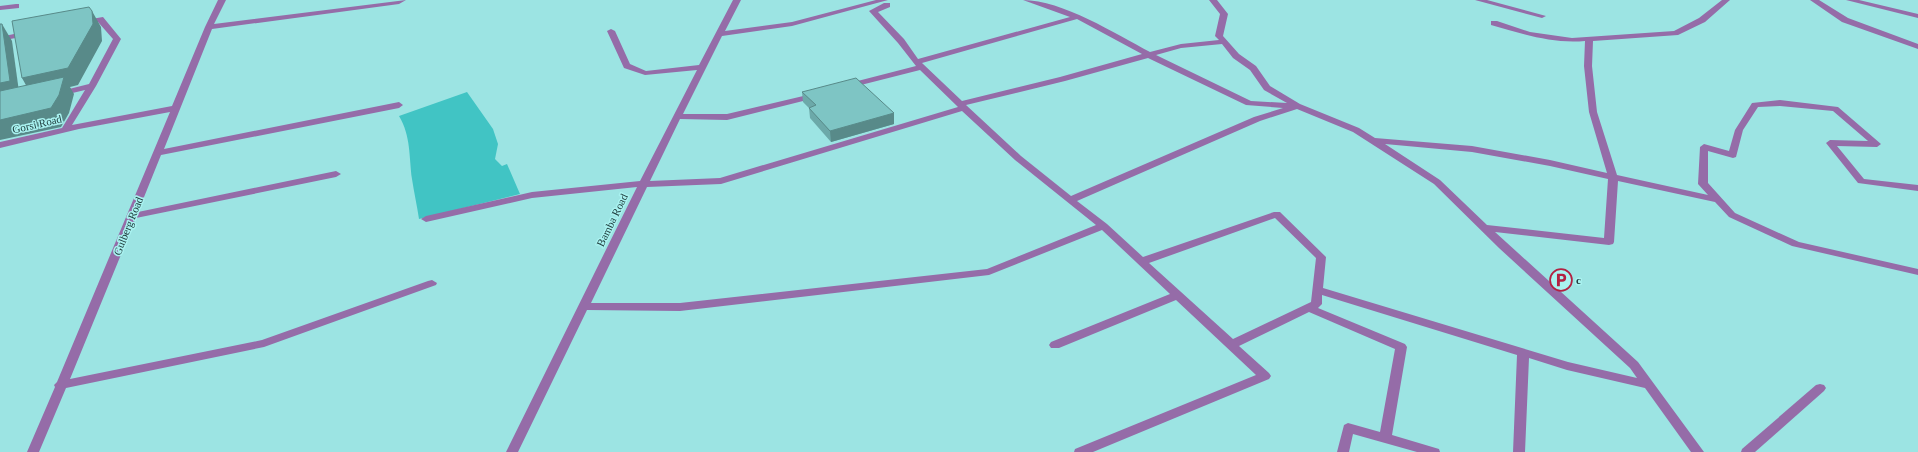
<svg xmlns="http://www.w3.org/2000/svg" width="1918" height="452" viewBox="0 0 1918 452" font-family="Georgia,serif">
<rect width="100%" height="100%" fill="#9ce4e3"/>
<path fill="#41c4c4" d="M467,92l26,37 5,15 -3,15 7,7 5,-2 13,30 -101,25c-2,-13 -5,-27 -7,-40 -3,-22 -1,-43 -13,-63z"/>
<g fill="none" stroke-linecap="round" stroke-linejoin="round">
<g fill="#956ca8" fill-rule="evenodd">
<polygon points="218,0 226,0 214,24 406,0 399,4 212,29 164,149 399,102 403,105 399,108 161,155 138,212 336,171 341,174 336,177 136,218 70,379 262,340 428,281 432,280 437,283 436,285 264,347 66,388 39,452 27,452 55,387 54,385 57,382 170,112 79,129 0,148 0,142 62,128 85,90 60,96 56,94 57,92 89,84 113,39 98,22 82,24 81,22 85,20 103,17 121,39 96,86 72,125 172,106 205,27"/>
<path d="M733,0h8l-16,31 67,-9 84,-22h12l-96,26 -70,10 -39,78h44l89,-21 4,2 -1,2 -92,23 -47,-1 -30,62 70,-3 238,-71 -38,-37 -71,18h-3v-4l70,-18 -18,-23 -29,-32 15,-8h6v4l-12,5 26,27 14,20 152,-42 -47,-17c39,0 93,34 127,52l31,-8 38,-4 -4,-4 5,-22 -11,-14h8l11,14 -5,22 16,18 17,12 14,20 30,18 59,24 16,10 97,8 78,14 57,13 -18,-61 -5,-46 1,-25c-32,3 -63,-7 -94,-16v-4h6l33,11 42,6 102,-7 25,-13 23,-18h8l-25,22 -27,13 -85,6 -1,25 5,46 20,63 91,20 -10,-11 2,-37 4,-3 25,7 6,-21 17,-27 28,-3 58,7 43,37 -4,3 -40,-1 27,33 54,6v6l-60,-8 -32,-40 4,-3 38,1 -35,-30 -53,-5 -22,1 -15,23 -7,27 -3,1 -25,-7v32l27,30 64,29 119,27v6l-126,-29 -63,-29 -14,-15 -97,-21 -4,61 -1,2 -4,1 -114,-13 143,130 66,90h-13l-46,-64 -78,-18 -38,-12 -4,94h-12l4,-97 -195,-60v9l-4,4 87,36 2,3 -15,88 47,14 1,3h-23l-64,-18 -4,18h-12l7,-27 4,-2 32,9 15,-83 -86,-37 -70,34 30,27 2,3 -2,3 -176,73h-19l1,-3 181,-74 -80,-75 -117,48h-8l-2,-3 2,-3 119,-48 -68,-64 -113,45 -309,36 -93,-1 -69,142h-12l131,-265 -105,11 -106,24 -5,-3 5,-3 106,-24 108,-11 57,-111 -52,5 -21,-7 -17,-37 4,-2 4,2 15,33 16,7 53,-6zM1077,19l65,35 -82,23 -98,24 -40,-38zM1222,44l11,14 17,12 14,20 23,13 -36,-2 -95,-46 25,-7zM1148,58l98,47 37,3 -29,9 -183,79 -50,-40 -55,-51 99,-24zM1297,109l56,23 81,52 65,64 131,120 7,10 -69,-16 -245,-74 3,-31 -46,-45h-6l-131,45 -36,-33 -30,-23 183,-80zM962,111l53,49 81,65 -109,44 -307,34h-89l56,-116 74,-3zM1385,144l87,8 78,14 58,13 -4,59 -117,-13 -47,-45zM1275,218l41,40 -5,44 -78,37 -84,-76z"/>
<polygon points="1475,0 1487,0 1546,16 1542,18"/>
<polygon points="1810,0 1819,0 1848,18 1918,44 1918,49 1842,22"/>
<polygon points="1846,0 1859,0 1918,14 1918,18"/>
<polygon points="16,4 19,4 19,8 0,10 0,6"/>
<polygon points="28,31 32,33 31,35 0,41 0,37"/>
<polygon points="1820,384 1824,385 1826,388 1824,391 1755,452 1741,452 1742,449 1816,385"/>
</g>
</g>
<polygon fill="#6ca9a9" points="802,92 894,113 894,124 831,142 810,118 809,108 803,102"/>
<g fill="#588a89">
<polygon points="92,11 101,27 102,41 78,85 70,87 74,94 69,113 61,127 0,140 0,120 32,96 22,78"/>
<polygon points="2,24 12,41 20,99 0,104 0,83"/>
<polygon points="894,113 894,124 831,142 830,131"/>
</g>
<g fill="#7ec5c4" stroke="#588a89">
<polygon points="89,7 92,11 93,24 68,68 22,78 12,21"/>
<polygon points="0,24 2,24 10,81 0,83"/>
<polygon points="64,77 59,95 51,108 0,120 0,91"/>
<polygon points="856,78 894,113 830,131 809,108 816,105 802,92"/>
</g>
<defs>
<g id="parking-ring" transform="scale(1.15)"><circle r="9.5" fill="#a9f2f0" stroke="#b32142" stroke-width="1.5"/><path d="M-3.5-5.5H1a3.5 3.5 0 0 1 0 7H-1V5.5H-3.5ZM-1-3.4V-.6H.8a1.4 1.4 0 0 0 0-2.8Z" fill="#b32142"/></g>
</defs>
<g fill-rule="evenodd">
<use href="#parking-ring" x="1561" y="280"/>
</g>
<g text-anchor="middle" stroke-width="3" stroke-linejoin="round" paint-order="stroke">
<g font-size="11" fill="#1d3b3b" stroke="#a9f2f0">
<text transform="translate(37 124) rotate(-13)" y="4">Gorsi Road</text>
<text transform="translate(612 220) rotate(-64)" y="4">Bamba Road</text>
<text transform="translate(128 226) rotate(-68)" y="4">Gulberg Road</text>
</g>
<g font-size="11" font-weight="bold" fill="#1d3b3b" stroke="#a9f2f0" text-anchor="start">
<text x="1576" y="284">c</text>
</g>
</g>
</svg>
